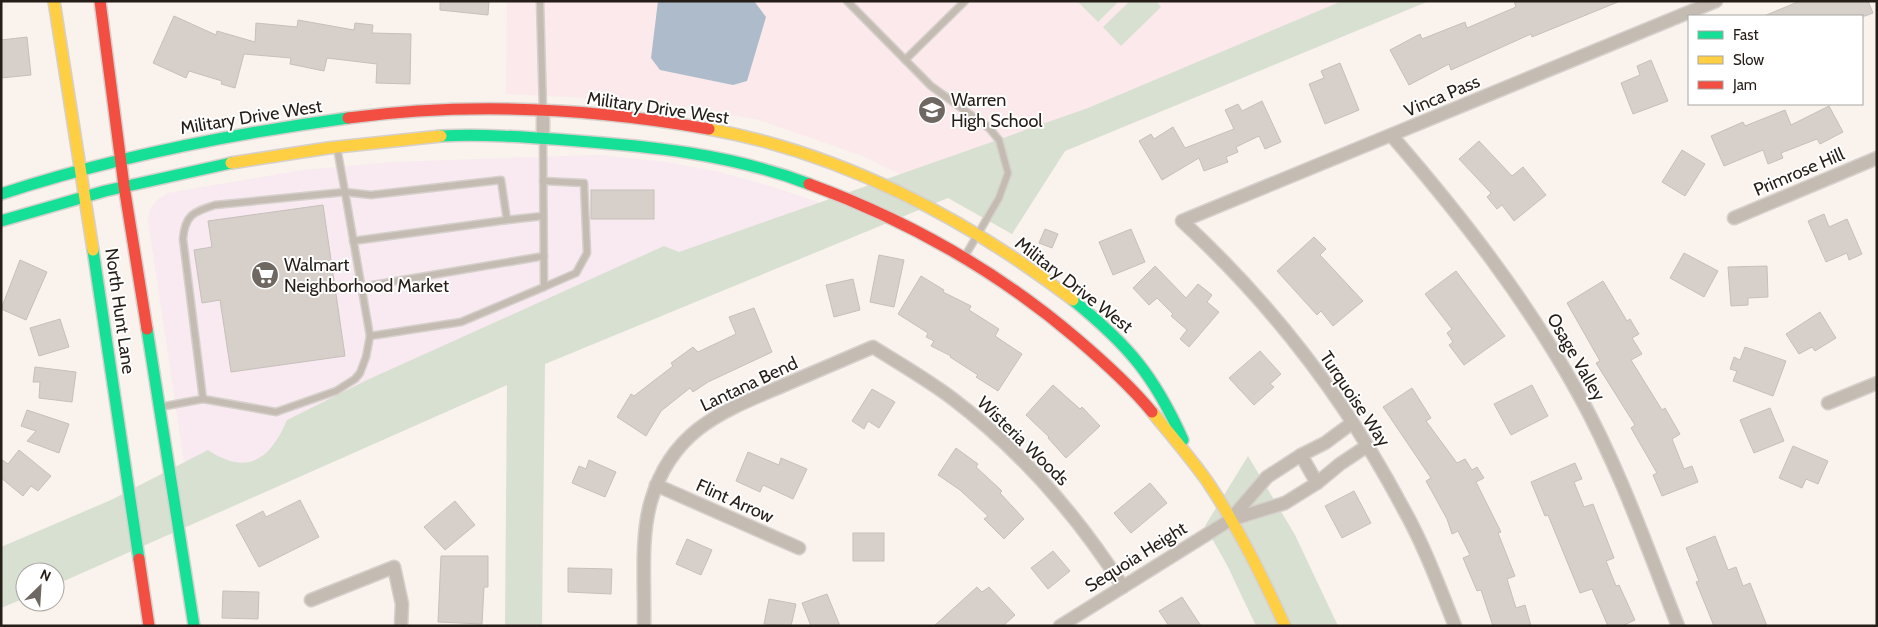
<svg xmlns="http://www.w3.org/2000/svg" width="1878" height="627" viewBox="0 0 1878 627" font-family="Cabin,sans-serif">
<rect width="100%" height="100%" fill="#f9f2ed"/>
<polygon fill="#f8eaf0" points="599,155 666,162 720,172 776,188 836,208 252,463 238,464 223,459 186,475 148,220 150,210 157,200 168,193 303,170 393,162"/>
<polygon fill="#fbe9eb" points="507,1 1429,1 1065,151 1012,234 948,198 863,156 756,119 648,101 506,94"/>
<g fill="#d8e0d2">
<polygon points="1081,1 1119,1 1098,22 1079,3"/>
<polygon points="1130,1 1156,1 1161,7 1121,46 1103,27"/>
<path d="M1342,1h87l-364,150 -53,83 -64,-36 -403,166 -3,262h-37l2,-241 -452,200v-13h-30v26l-24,10v-61l110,-47 97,-50c39,26 62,10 79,-30l80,-40 297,-134 15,6 409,-144z"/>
<polygon points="1248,456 1295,535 1338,626 1256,626 1227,565 1205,526"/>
</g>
<polygon fill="#adbbca" points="658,1 754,1 766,17 747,81 733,85 660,70 651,58"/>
<g fill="#d7d0ca" stroke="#c6bfba">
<polygon points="440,1 489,1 488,15 440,10"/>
<polygon points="1514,1 1618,2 1532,37 1531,34 1451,70 1449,64 1409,85 1390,50 1420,34 1422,39 1465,22 1467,28 1516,7"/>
<polygon points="1800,1 1868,1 1873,13 1865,16 1764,16"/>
<polygon points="174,16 216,35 217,31 255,42 256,23 297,27 298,20 354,30 355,23 373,25 372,33 411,34 410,84 376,83 377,64 327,58 324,71 290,64 291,58 244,54 235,88 221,84 222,81 189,71 186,78 153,63"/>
<polygon points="27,37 31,75 1,78 1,40"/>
<polygon points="1651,60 1668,101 1633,114 1621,83 1640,75 1637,66"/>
<polygon points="1340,63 1359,110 1325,124 1309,84 1324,78 1321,71"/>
<polygon points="1262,101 1281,142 1265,149 1259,136 1236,147 1238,152 1226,157 1228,162 1204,171 1199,158 1162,180 1139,141 1151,134 1154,139 1173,127 1185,148 1234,129 1225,110 1238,104 1242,111"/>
<polygon points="1829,106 1843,132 1820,144 1817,139 1781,153 1783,158 1768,164 1763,150 1724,166 1711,136 1743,122 1745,126 1785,110 1791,125"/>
<polygon points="1479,141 1512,176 1523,167 1546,195 1514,221 1502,205 1497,209 1487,197 1491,193 1459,159"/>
<polygon points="1682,150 1705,164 1685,196 1662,182"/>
<rect x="591" y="190" width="63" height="29"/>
<polygon points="323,205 345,356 231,372 220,300 202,303 194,250 212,247 208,221"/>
<polygon points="1824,214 1829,227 1847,219 1862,254 1849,260 1847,253 1826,262 1808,221"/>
<polygon points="1045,229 1058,234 1052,248 1039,243"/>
<polygon points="1131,229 1145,262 1113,275 1099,242"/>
<polygon points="1314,237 1326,249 1320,255 1363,301 1333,326 1321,311 1317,315 1277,271"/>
<polygon points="1684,253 1718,271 1704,297 1670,278"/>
<polygon points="879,255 904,260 894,307 870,302"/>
<polygon points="20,260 47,272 26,320 1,309"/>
<polygon points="1155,266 1186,298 1198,284 1212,295 1207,302 1219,312 1189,347 1180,339 1187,330 1171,316 1173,314 1157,298 1149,305 1133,288"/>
<polygon points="1767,266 1768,297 1748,298 1748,305 1731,306 1728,267"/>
<polygon points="1456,271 1505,336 1464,365 1449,345 1453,342 1447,333 1452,329 1425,294"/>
<polygon points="921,276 944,290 943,292 971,306 969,310 999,329 995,336 1022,354 998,391 976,377 978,375 950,357 951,356 931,346 934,341 926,337 928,333 898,314"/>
<polygon points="853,279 860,310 834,317 826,285"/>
<polygon points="1603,281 1627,321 1630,319 1639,334 1632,338 1642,354 1631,360 1662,410 1665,408 1680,434 1672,439 1684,469 1692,466 1698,482 1662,496 1653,475 1657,473 1631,428 1635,425 1596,363 1600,361 1567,303"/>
<polygon points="754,308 772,352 708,382 693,392 690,388 661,411 646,436 617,417 631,394 634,396 673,366 671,363 693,347 698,352 736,334 729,317"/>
<polygon points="1820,312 1836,338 1815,351 1812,347 1799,354 1786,334"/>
<polygon points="60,319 69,347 39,356 30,328"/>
<polygon points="1745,347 1786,361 1773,396 1733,381 1737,371 1730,369 1734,357 1740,360"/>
<polygon points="1260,351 1281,374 1270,384 1274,387 1254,405 1229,378"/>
<polygon points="35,367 76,372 72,402 39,398 40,382 33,382"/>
<polygon points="1053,385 1080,409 1082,407 1100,426 1066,458 1048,438 1049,437 1026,415"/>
<polygon points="1532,385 1548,416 1511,435 1494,404"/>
<polygon points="1412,388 1431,418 1426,421 1457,463 1465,459 1472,470 1477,467 1484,478 1476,482 1501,532 1498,533 1515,576 1507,579 1516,608 1525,605 1531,626 1493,626 1481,590 1477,591 1463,558 1470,555 1458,531 1452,534 1447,519 1426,481 1431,478 1383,407"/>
<polygon points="872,389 895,402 879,428 868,421 864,429 852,421"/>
<polygon points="1770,408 1784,441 1754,453 1740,420"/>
<polygon points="27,410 69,424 59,453 27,441 36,431 21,426"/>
<polygon points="1793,446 1828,461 1818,484 1806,479 1802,488 1779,478"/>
<polygon points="956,448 978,464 976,467 1002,491 1000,493 1024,519 1004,539 984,519 988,516 960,490 938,475"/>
<polygon points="19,450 51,476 38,491 31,486 23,496 1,478 1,459 8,464"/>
<polygon points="748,452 779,465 781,458 807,469 793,499 763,485 760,492 736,481"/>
<polygon points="589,460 616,472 605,497 572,483 579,466 586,469"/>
<polygon points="1575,463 1582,479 1574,482 1584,507 1593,504 1614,558 1606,561 1616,586 1619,585 1635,620 1622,626 1608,626 1592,589 1580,593 1548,515 1545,516 1531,482"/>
<polygon points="1150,483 1167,503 1131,533 1114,513"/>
<polygon points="1354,491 1371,523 1342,538 1325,506"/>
<polygon points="300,500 319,537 259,567 236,525 263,511 266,517"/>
<polygon points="455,501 475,525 445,550 424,527"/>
<rect x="853" y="533" width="31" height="28"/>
<polygon points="1715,536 1728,570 1736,567 1743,586 1750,583 1767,626 1714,626 1696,582 1699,581 1686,548"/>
<polygon points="687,539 712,550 701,575 676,564"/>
<polygon points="1053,551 1070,571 1048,589 1031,568"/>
<polygon points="441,556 488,556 488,587 484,587 482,624 438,622"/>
<polygon points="568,568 612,569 611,594 568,592"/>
<polygon points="977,587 982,592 989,587 1015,615 1003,626 934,626"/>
<polygon points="223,591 259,592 258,619 222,618"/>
<polygon points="827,594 840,626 811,626 802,603"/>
<polygon points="1182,597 1201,626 1169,626 1159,611"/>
<polygon points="769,599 796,604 791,626 764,624"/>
</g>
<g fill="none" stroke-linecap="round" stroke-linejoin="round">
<g stroke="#d6d0cc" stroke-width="9">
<g id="lane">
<polyline points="540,1 543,110"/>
<polyline points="847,1 931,86 989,128 999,140 1008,173 999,198 965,256"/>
<polyline points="905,60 965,1"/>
<polyline points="337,148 345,192 371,195 501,180 507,220 543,216"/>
<polyline points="543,181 584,183 587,253 576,273 544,287"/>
<polyline points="353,241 507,220"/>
<polyline points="361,287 544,256"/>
<path d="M203,399l-20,-160c2,-24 10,-27 32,-34l130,-13 25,144"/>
<polyline points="160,407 203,399 276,412 336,391 355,379 360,373 366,357 370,336 461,322 544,287 543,140"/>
</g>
</g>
<g stroke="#d6d0cc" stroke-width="15">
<g id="street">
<polyline points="543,111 543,139"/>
<path d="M1392,136c70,81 134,163 186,257 41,74 69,154 100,233"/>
<polyline points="1734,218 1877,158"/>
<polyline points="1828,403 1877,383"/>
<polyline points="1301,455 1317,483"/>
<polyline points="656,485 799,548"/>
<polyline points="1230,520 1267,477 1301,455 1325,443 1352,423"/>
<polyline points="311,600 394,567 402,604 401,626"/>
<path d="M644,626c1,-39 -4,-88 7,-125 21,-71 70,-89 131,-115 31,-13 61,-26 91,-39 27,17 55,33 80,52 68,52 124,116 170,188"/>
<polyline points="1060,626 1230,520 1285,503 1317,483 1340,464 1367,446"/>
<path d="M1455,626c-16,-40 -31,-81 -52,-118 -57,-108 -131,-204 -221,-287l534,-220"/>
</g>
</g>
<g stroke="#d6d0cc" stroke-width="14">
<g id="fast">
<path d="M441,136c42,-2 84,1 125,4 83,6 165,14 243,44"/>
<path d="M1,194c113,-37 229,-60 347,-76"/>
<polyline points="1,221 105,191 231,163"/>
<polyline points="93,250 139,559"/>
<path d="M1073,300c55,45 81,75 110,140"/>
<polyline points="147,329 194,626"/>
</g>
</g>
<g stroke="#d6d0cc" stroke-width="14">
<g id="slow">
<polyline points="54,1 93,250"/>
<path d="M709,129c133,24 258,90 364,171"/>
<polyline points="231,163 328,148 441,136"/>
<path d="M1152,412c19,23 38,45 55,69 31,46 55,95 78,145"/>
</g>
</g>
<g stroke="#d6d0cc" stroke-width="14">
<g id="jam">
<polyline points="100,1 124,186 147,329"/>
<path d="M348,118c119,-16 243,-10 361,11"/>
<path d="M809,184c98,36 187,86 267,154 27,23 54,47 76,74"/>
<polyline points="139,559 149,626"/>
</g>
</g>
<use href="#lane" stroke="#c4bcb3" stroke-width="6"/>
<use href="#street" stroke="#c4bcb3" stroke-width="12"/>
<use href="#fast" stroke="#16e098" stroke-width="11"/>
<use href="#slow" stroke="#ffcf43" stroke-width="11"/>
<use href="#jam" stroke="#f24e42" stroke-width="11"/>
</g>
<defs>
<g id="school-disc" transform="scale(1.4375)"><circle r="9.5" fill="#6f6862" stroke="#fff"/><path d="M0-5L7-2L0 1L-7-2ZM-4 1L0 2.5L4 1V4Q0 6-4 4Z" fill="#fff"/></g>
<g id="supermarket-disc" transform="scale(1.4375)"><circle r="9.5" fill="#6f6862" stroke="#fff"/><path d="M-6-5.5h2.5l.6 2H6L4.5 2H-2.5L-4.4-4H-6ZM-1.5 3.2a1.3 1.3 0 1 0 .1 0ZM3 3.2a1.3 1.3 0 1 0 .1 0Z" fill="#fff"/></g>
</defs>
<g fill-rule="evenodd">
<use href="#school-disc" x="932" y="110"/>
<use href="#supermarket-disc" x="265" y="275"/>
</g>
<g text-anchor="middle" stroke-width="4" stroke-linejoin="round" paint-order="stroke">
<g font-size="18" fill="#251d17" stroke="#fff">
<text transform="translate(1442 96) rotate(-23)" y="6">Vinca Pass</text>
<text transform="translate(658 108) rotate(8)" y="6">Military Drive West</text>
<text transform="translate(251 117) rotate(-9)" y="6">Military Drive West</text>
<text transform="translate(1799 172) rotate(-23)" y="6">Primrose Hill</text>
<text transform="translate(1074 285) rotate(38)" y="6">Military Drive West</text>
<text transform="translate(120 311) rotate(82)" y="6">North Hunt Lane</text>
<text transform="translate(1576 357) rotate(60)" y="6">Osage Valley</text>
<text transform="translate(749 384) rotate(-25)" y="6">Lantana Bend</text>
<text transform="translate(1355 399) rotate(56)" y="6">Turquoise Way</text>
<text transform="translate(1023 441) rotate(44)" y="6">Wisteria Woods</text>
<text transform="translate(735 501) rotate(24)" y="6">Flint Arrow</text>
<text transform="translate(1136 557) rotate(-32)" y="6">Sequoia Height</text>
</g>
<g font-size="18" fill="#251d17" stroke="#fff" text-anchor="start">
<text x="951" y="106">Warren<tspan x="951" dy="21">High School</tspan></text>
<text x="284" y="271">Walmart<tspan x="284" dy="21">Neighborhood Market</tspan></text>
</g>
</g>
<rect width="1878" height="627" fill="none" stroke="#251d17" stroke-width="5"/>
<rect x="1688" y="15" width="175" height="90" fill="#ffffff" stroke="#a8a5a2"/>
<rect x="1698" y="31" width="25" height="8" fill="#16e098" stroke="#a8a5a2"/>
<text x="1733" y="40" font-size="15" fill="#251d17">Fast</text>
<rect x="1698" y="56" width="25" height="8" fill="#ffcf43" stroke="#a8a5a2"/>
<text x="1733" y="65" font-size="15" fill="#251d17">Slow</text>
<rect x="1698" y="81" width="25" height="8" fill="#f24e42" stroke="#a8a5a2"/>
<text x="1733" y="90" font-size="15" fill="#251d17">Jam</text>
<g transform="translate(40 587) rotate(25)"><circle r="24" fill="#ffffff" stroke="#a8a5a2"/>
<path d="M0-4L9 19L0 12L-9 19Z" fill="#6f6862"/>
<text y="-8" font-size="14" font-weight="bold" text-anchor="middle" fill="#251d17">N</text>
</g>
</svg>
